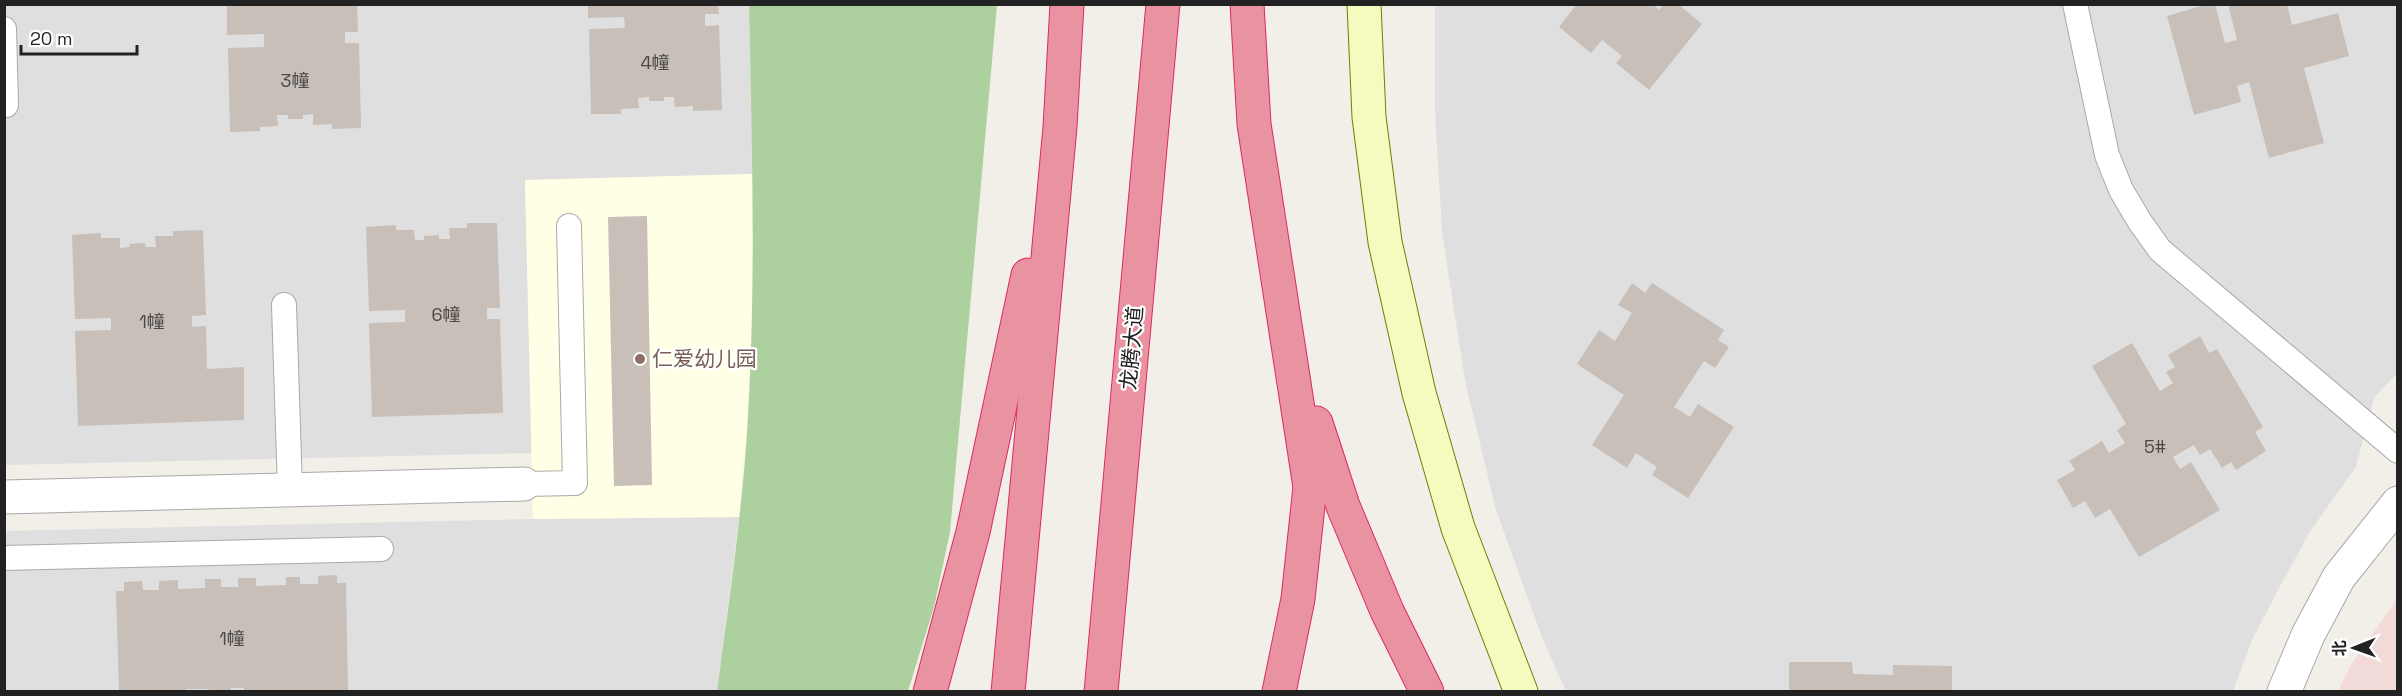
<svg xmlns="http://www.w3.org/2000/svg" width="2402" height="696" viewBox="0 0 2402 696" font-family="'Space Grotesk','Noto Sans SC',sans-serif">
<rect width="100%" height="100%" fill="#f2efe9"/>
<g fill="#e0dfdf">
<polygon points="4,5 749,5 753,174 525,180 532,453 5,465"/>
<polygon points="1435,5 2397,5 2397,373 2374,398 2356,467 2311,530 2279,588 2252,640 2233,691 1566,691 1543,640 1496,510 1465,381 1442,232 1435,112"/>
<polygon points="739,517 717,692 5,691 4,531 533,519"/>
</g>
<polygon fill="#f2dad9" points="2397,599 2397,691 2338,691 2351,665"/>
<polygon fill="#ffffe5" points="753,174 753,299 748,418 739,517 533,519 525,180"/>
<path fill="#add19e" d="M749,5h248l-47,527 -16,75 -26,84h-191c12,-91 26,-182 31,-274 8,-138 4,-275 1,-412z"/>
<g fill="#c7bfb8">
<polygon points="227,4 357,4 358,32 345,32 345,43 359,43 361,128 332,129 332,124 313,125 313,114 303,115 303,119 288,119 288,115 277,115 278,126 260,127 260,131 230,132 228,48 264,47 264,34 227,35"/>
<polygon points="588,4 718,4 719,14 705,14 705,26 719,25 722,110 693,111 693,106 675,107 674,97 664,97 664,101 649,101 649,97 638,98 639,108 621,109 621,114 591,114 589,29 625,28 624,17 588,18"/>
<polygon points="1577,4 1653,4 1659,10 1664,4 1678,4 1702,24 1649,90 1616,63 1622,56 1602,40 1591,53 1559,27"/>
<polygon points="2208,4 2215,4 2225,43 2237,40 2228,4 2287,4 2292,25 2338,13 2349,56 2304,68 2324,143 2269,158 2249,82 2237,86 2241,102 2194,115 2167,16"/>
<polygon points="647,216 652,485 614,486 608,217"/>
<polygon points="467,223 497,223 500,308 487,308 487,319 500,319 503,413 372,417 369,323 405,322 405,310 369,311 366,227 396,225 396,230 414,230 415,240 424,240 424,236 439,235 439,239 450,239 449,228 467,228"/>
<polygon points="203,230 206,315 192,316 192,327 206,326 207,369 244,367 244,420 78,426 75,331 111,330 111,318 75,319 72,235 101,233 101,238 120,238 120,248 130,247 129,244 145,243 146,247 156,247 155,236 173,236 173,231"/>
<polygon points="1632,283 1645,293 1652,283 1724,330 1718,340 1729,347 1715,368 1704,361 1674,407 1690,417 1698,404 1734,427 1688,498 1652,475 1657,467 1636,453 1627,468 1592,445 1624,395 1577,364 1599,330 1615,341 1632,313 1618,305"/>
<polygon points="2200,336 2209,353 2217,349 2263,427 2255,432 2266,451 2236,470 2231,462 2222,468 2210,449 2200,455 2194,445 2173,457 2180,469 2191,462 2220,510 2139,557 2110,509 2095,518 2085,501 2073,508 2057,480 2075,470 2069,461 2102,441 2109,453 2125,443 2117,430 2126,424 2092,366 2132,343 2160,391 2173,383 2166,372 2175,367 2168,355"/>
<polygon points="337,575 337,583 346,583 348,692 244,692 244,688 231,688 231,692 209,692 209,689 186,689 187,692 119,692 116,591 124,591 124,582 142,581 143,590 159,590 159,581 178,580 178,589 205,588 205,579 221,579 221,587 238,587 238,578 256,578 256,586 286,585 286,577 300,577 300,584 318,584 318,576"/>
<polygon points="1789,662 1852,662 1853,674 1893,675 1893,665 1952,666 1952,692 1789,692"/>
</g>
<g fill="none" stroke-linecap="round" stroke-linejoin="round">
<g stroke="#a9a9a9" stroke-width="26">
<g id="lane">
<polyline points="2075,4 2107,155 2121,190 2140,222 2160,250 2398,451"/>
<polyline points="4,29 6,105"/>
<polyline points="284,305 290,490"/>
<polyline points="524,484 575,483 569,226"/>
<polyline points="4,558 381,549"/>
</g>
</g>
<g stroke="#a9a9a9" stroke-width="35">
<g id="street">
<polyline points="4,497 524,484"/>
<polyline points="2284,692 2308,635 2339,577 2398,503"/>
</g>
</g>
<g stroke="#707d05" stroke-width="35">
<polyline id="secondary" points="1364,4 1369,117 1385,242 1419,393 1458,528 1521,692"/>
</g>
<g stroke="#dc2a67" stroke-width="35">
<g id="highway">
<polyline points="1247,4 1254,124 1310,487 1298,599 1279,692"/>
<polyline points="1316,423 1343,506 1387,611 1427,692"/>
<polyline points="930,692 973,532 1028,275"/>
<polyline points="1008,692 1060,127 1067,4"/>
<polyline points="1101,692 1163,4"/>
</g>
</g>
<use href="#lane" stroke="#fff" stroke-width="24"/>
<use href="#street" stroke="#fff" stroke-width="33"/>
<use href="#secondary" stroke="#f7fabf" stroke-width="33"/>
<use href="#highway" stroke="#e892a2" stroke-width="33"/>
</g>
<circle fill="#8d6e63" stroke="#fff" stroke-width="2" cx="640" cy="359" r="6"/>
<g text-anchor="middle" stroke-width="4.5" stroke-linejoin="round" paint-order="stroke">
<g font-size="18" fill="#4b4948">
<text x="655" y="69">4幢</text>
<text x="295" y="87">3幢</text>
<text x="446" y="321">6幢</text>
<text x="152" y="328">1幢</text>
<text x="2155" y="453">5#</text>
<text x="232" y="645">1幢</text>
</g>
<g font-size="21" fill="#222" stroke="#fff">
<text transform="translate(1132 348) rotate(-85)" y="7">龙腾大道</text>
</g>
<g font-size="21" fill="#785e54" stroke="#fff" text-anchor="start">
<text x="652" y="366">仁爱幼儿园</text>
</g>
</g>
<rect width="2402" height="696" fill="none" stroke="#222222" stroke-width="12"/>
<g transform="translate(2354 648) rotate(269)" stroke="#ffffff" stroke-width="4.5" paint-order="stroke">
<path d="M0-4.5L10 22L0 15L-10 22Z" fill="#222222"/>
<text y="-9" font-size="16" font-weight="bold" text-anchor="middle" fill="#222222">北</text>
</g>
<path d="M21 45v9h116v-9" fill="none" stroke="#222222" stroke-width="3"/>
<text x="30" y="45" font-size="18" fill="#222222" stroke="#ffffff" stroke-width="4.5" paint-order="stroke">20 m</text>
</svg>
